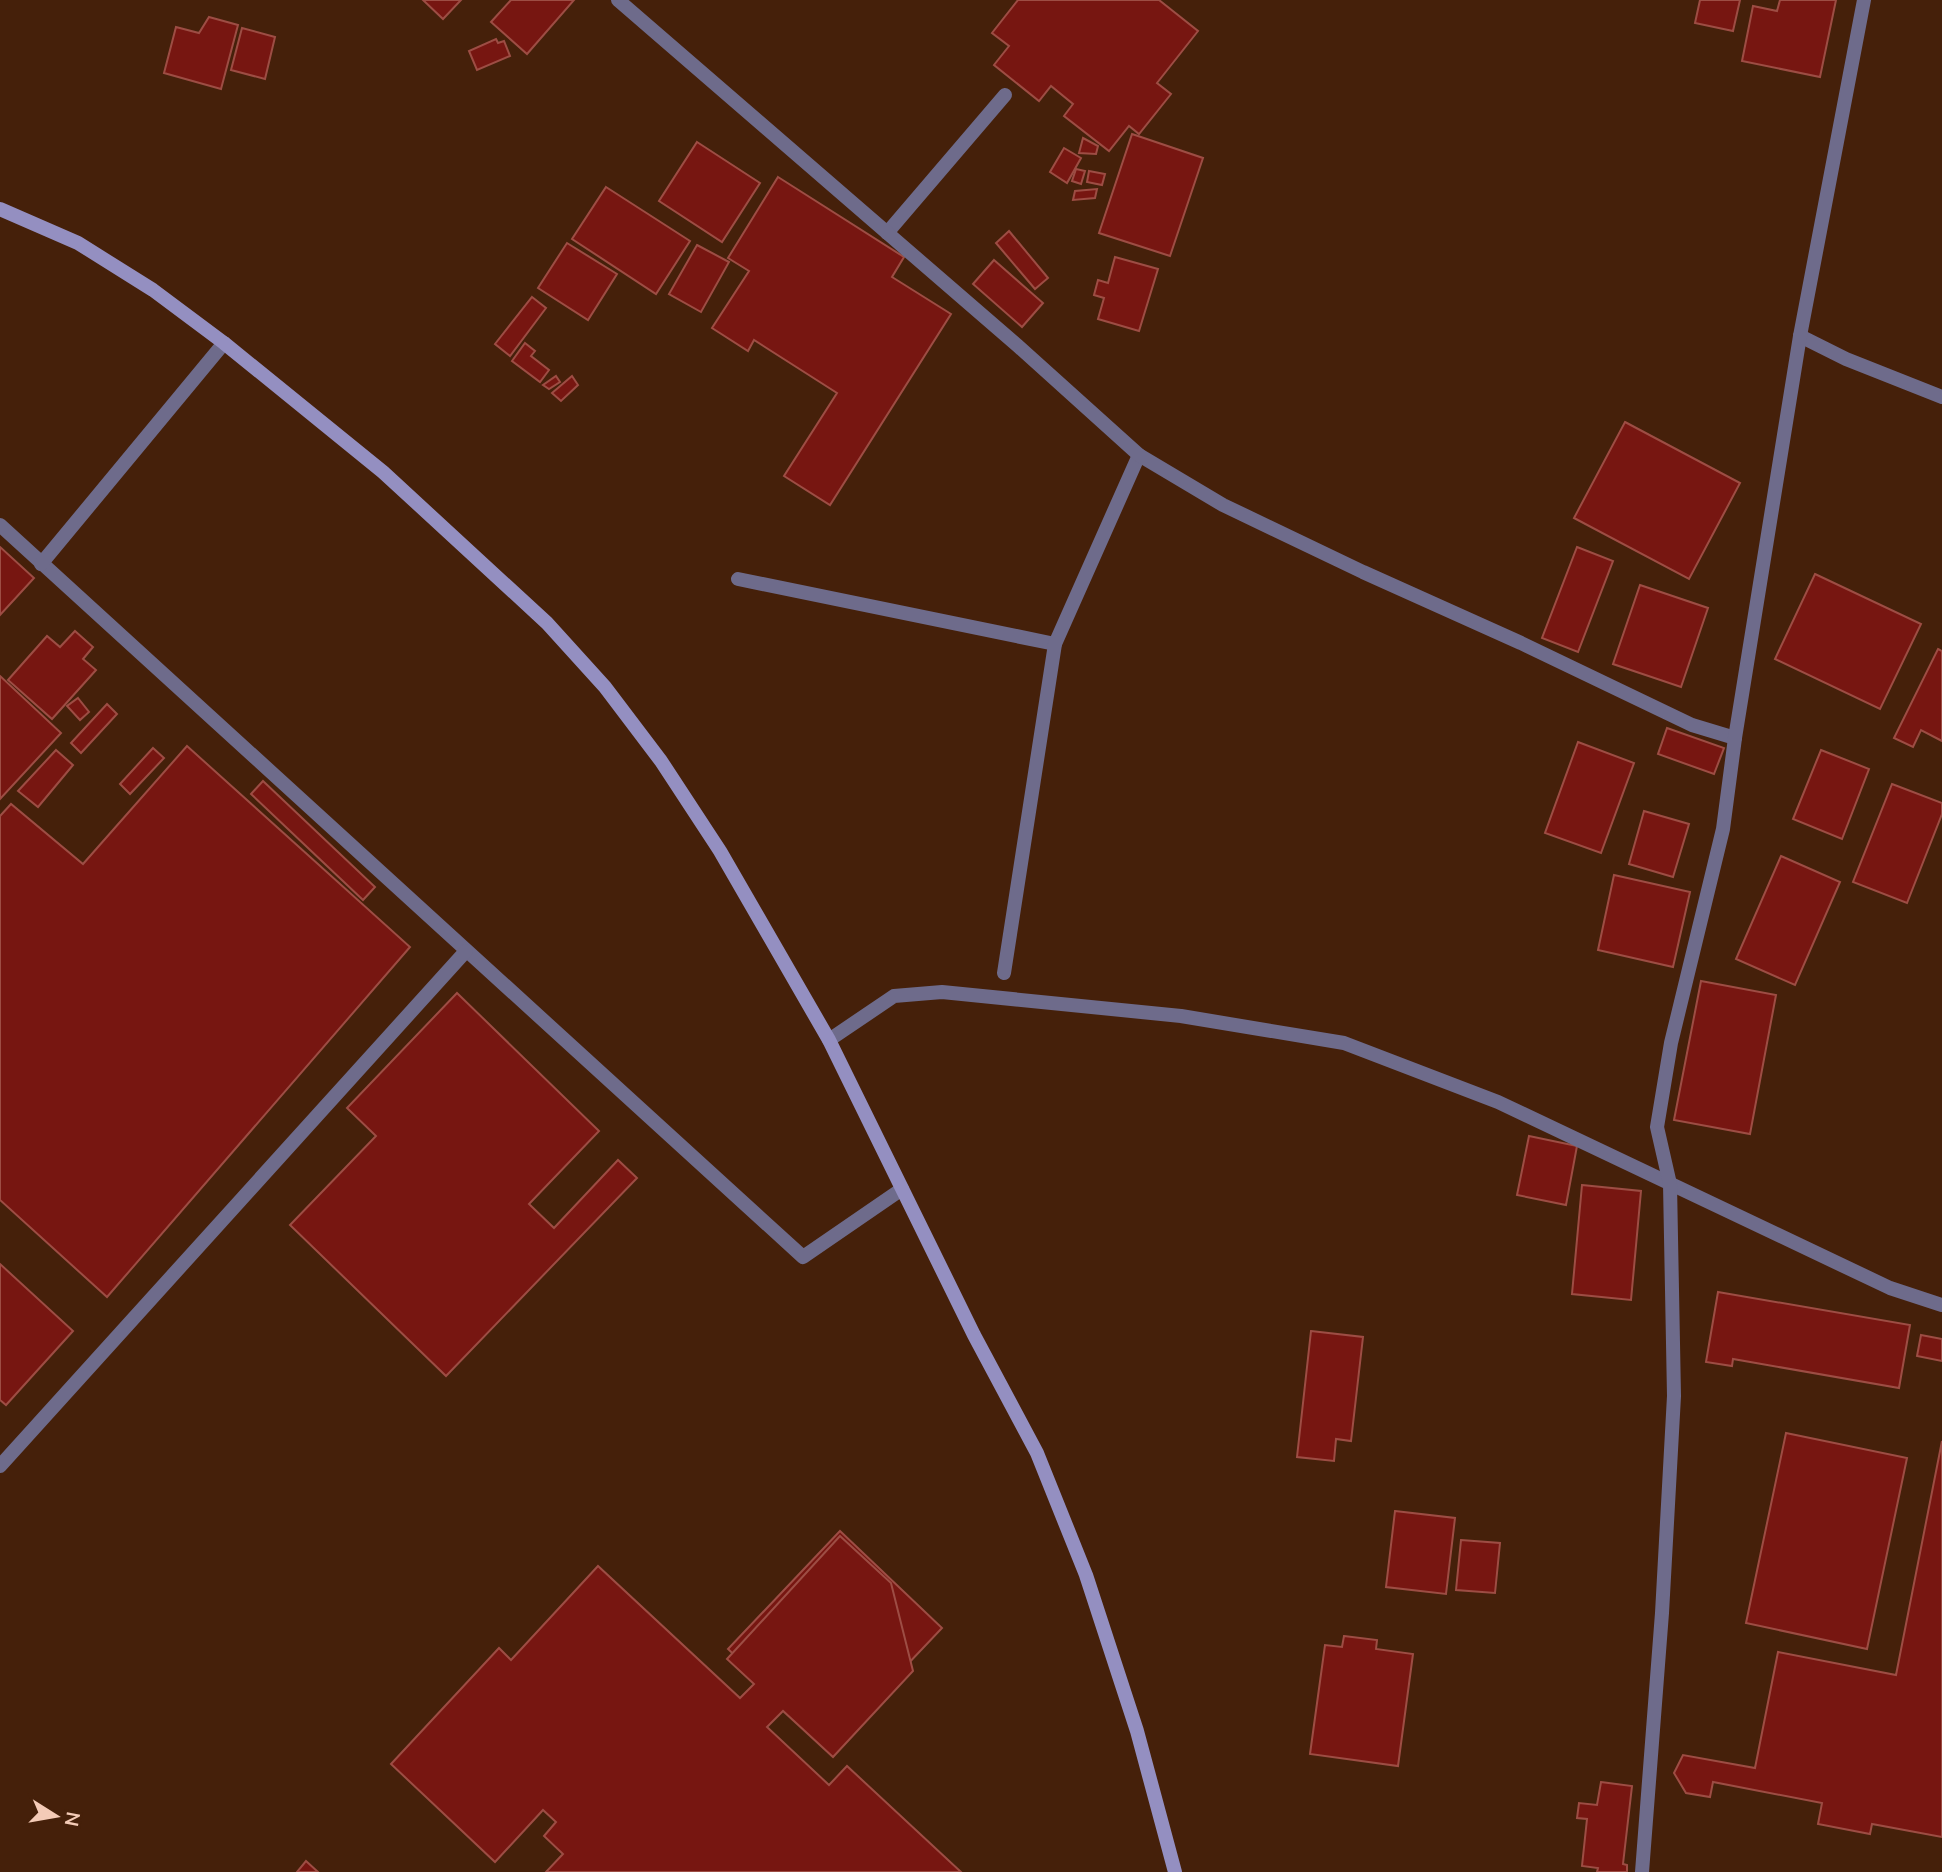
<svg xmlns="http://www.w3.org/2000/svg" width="1942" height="1872" viewBox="0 0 1942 1872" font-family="Mulish,sans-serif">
<rect width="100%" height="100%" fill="#45200a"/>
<g fill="#771611" stroke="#9d4d44" stroke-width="2">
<polygon points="423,0 461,0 443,19"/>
<polygon points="511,0 574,0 527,54 491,22"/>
<polygon points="1018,0 1159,0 1198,31 1157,83 1171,94 1139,134 1129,126 1109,151 1064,116 1073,104 1051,86 1039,101 994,65 1009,46 992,33"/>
<polygon points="1700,0 1740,0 1733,31 1695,23"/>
<polygon points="1780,0 1836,0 1820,77 1742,61 1753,6 1777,11"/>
<polygon points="209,17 238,25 221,89 164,73 176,27 199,33"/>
<polygon points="242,28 275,37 265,79 231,70"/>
<polygon points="496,39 498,43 504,41 510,56 477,70 469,51"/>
<polygon points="1132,134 1203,158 1170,256 1099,233"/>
<polygon points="1083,138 1098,146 1096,154 1079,153"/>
<polygon points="697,142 760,183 722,242 659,201"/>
<polygon points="1064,148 1081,158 1067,183 1050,172"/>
<polygon points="1076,169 1085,171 1081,184 1072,181"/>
<polygon points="1089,171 1105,174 1102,185 1087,182"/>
<polygon points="778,177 904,257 892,277 951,314 830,505 784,476 837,393 754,340 748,351 712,328 749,271 728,258"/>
<polygon points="606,187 690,241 656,294 572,239"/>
<polygon points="1097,189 1095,198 1073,200 1075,191"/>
<polygon points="1009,231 1048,278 1035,289 996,243"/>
<polygon points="567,243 617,274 588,320 538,288"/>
<polygon points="697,245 729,262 701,312 669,294"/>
<polygon points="1115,257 1158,269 1139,331 1098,319 1104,298 1094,295 1098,280 1108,283"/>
<polygon points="994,260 1043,303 1022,327 973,284"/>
<polygon points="532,297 546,308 510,356 495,344"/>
<polygon points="525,343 535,351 531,356 549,370 540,382 512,361"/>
<polygon points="556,376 560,382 549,389 543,385"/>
<polygon points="572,376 578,385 561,401 552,393"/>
<polygon points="1625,422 1740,483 1689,579 1574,518"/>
<polygon points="0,547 34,578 0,615"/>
<polygon points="1577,547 1613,561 1578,652 1542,638"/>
<polygon points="1815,574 1921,624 1880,709 1775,659"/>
<polygon points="1640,585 1708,608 1681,687 1613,664"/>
<polygon points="75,631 93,647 83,659 96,670 52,719 8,680 47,636 60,647"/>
<polygon points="1938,649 1942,651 1942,741 1921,730 1913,747 1894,738"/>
<polygon points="0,676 61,733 0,799"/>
<polygon points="78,698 89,712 80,720 67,706"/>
<polygon points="107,704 117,714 81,753 71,743"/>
<polygon points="1667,728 1724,748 1714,774 1658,754"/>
<polygon points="1578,742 1634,763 1601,853 1545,833"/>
<polygon points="187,746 410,947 107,1297 0,1200 0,816 11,804 83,864"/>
<polygon points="153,748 164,758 130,794 120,784"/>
<polygon points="56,750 73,765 38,807 18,791"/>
<polygon points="1821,750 1869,769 1842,839 1793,819"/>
<polygon points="263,781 375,887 363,900 251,794"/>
<polygon points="1892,784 1942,803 1942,814 1907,903 1853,882"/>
<polygon points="1644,811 1689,824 1673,877 1629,864"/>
<polygon points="1781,856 1840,882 1795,985 1736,959"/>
<polygon points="1614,875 1690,892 1673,967 1598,950"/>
<polygon points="1701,981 1776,995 1750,1134 1674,1120"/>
<polygon points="457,993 599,1131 529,1204 554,1228 618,1160 637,1178 446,1376 290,1225 376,1136 347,1108"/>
<polygon points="1529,1136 1577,1146 1566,1205 1517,1195"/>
<polygon points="1582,1185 1641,1191 1631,1300 1572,1294"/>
<polygon points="0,1264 73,1331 6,1405 0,1400"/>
<polygon points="1718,1292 1910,1325 1899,1388 1733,1359 1732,1366 1706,1362"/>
<polygon points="1311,1331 1363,1337 1351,1441 1336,1439 1334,1461 1297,1457"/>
<polygon points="1921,1335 1942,1339 1942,1361 1917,1356"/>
<polygon points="1786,1433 1907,1458 1867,1649 1746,1623"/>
<polygon points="1942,1441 1942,1837 1872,1824 1870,1834 1818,1824 1822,1803 1713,1782 1710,1797 1686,1793 1674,1773 1683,1755 1755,1768 1778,1652 1896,1675"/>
<polygon points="1395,1511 1455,1518 1446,1594 1386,1587"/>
<polygon points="840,1531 942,1628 830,1746 728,1649"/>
<polygon points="840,1536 891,1583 913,1671 833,1757 783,1711 767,1727 829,1785 847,1766 961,1872 546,1872 563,1854 544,1836 556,1822 543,1810 495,1862 391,1764 499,1648 511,1660 598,1566 740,1698 754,1684 727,1659"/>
<polygon points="1461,1540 1500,1543 1495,1593 1456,1590"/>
<polygon points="1344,1636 1377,1640 1376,1649 1413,1654 1398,1766 1310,1754 1325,1645 1342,1647"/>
<polygon points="1601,1782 1632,1786 1623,1864 1627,1865 1627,1872 1597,1872 1598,1868 1582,1866 1587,1819 1577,1818 1579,1803 1597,1805"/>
<polygon points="306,1861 318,1872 297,1872"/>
</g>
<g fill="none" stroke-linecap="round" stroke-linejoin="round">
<g stroke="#6e6b8b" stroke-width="14">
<polyline points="887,233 1005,95"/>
<polyline points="0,525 803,1257 902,1189"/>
<polyline points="41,564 224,343"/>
<polyline points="738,579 1055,644"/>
<polyline points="1004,973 1055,644 1139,455"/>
<polyline points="0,1466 466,951"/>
</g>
<g stroke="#6e6b8b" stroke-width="14">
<polyline points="618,0 1018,346 1139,455 1223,505 1363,572 1521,643 1692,725 1735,738"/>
<polyline points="1800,336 1846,359 1942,397"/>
<polyline points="829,1040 894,996 942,992 1181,1016 1344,1043 1498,1102 1890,1288 1942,1305"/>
<polyline points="1642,1872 1662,1613 1674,1396 1670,1184 1657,1127 1671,1043 1723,829 1735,738 1800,336 1864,0"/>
</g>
<polyline stroke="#948fc1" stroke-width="14" points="0,209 78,243 153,290 224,343 383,472 547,623 605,687 661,761 720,851 829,1040 974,1335 1037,1453 1086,1575 1137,1731 1175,1872"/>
</g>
<g transform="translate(56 1816) rotate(101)" stroke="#45200a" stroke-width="5" paint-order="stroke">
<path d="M0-5L12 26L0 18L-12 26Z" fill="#f4cbb7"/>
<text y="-10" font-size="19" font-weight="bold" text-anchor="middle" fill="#f4cbb7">N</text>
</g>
</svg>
